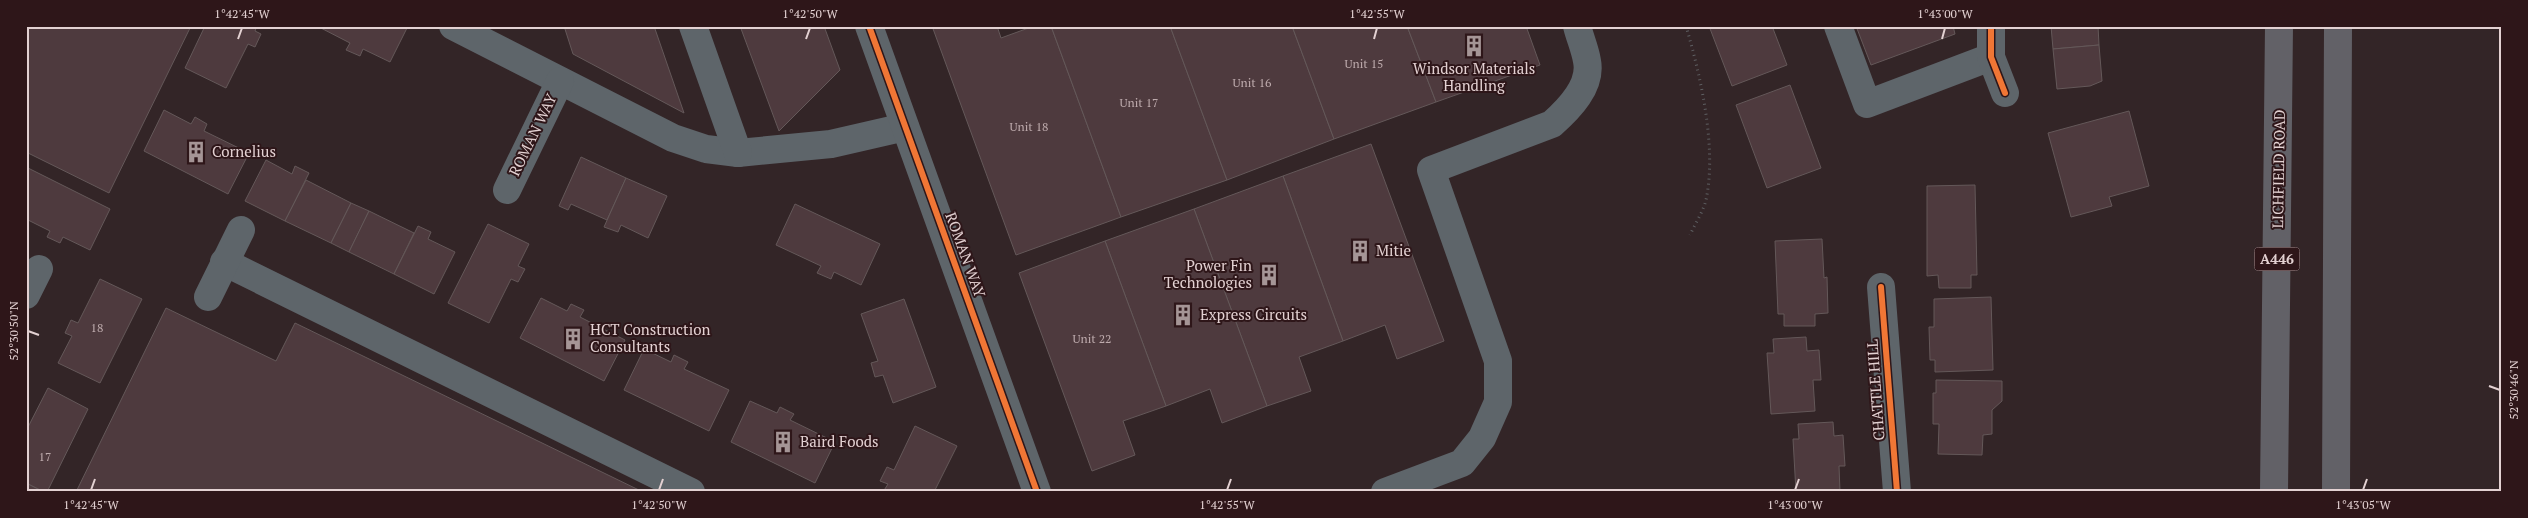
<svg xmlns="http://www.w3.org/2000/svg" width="2528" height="518" viewBox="0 0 2528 518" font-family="'PT Serif',serif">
<rect width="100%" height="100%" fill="#332527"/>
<g fill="#4e3a3e" stroke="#645859">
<polygon points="26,26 191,26 109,193 26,152"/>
<polygon points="205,26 257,26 255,31 261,34 255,47 248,44 226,88 185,68"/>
<polygon points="317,26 408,26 390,62 363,49 360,56 346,50 350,43"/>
<polygon points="564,26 654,26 684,113 573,54"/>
<polygon points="740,26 824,26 840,70 779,131"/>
<polygon points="932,26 997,26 1001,38 1034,26 1051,26 1121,217 1016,255"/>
<polygon points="1051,26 1170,26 1227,180 1121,217"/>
<polygon points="1170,26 1292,26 1334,139 1227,180"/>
<polygon points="1292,26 1407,26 1436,102 1334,139"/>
<polygon points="1407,26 1526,26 1540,65 1436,102"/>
<polygon points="1709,26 1772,26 1787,65 1732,86"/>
<polygon points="1856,26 1953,26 1955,34 1871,65"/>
<polygon points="2051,26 2098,26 2099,45 2053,49"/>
<polygon points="2099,45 2102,81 2090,86 2057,89 2053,49"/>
<polygon points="1790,85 1821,168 1767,188 1736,105"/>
<polygon points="164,110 191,124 195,117 207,124 204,131 249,153 228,194 144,151"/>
<polygon points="2129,111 2149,186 2109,197 2112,206 2071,217 2048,133"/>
<polygon points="1371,144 1444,341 1397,359 1385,325 1343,341 1283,176"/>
<polygon points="581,157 626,178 607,220 571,204 568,210 559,206"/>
<polygon points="266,160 292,174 295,166 309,173 285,221 245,201"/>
<polygon points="26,167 110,209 90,250 63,237 60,243 47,237 50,231 26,219"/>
<polygon points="1283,176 1343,341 1299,357 1311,391 1267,406 1194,209"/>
<polygon points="626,178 667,196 648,238 621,225 618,232 604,227"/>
<polygon points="306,180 351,203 331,243 285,221"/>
<polygon points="1975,185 1977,275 1971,275 1971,288 1939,288 1938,275 1927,276 1927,186"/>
<polygon points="351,203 369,211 349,252 331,243"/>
<polygon points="795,204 880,244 861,285 834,272 831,279 817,273 821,266 776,245"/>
<polygon points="1194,209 1267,406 1222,423 1210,389 1166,406 1105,241"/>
<polygon points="369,211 414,233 394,274 349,252"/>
<polygon points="488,224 529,244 518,266 525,269 518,282 511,279 489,323 448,303"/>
<polygon points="418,226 431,232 428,239 455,252 434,294 394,274"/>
<polygon points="1822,239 1824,278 1827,277 1828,313 1815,314 1815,326 1784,326 1784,314 1778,314 1775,241"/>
<polygon points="1105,241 1166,406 1123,421 1135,455 1092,471 1019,273"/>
<polygon points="100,279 142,299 100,383 58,363 72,336 65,333 71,320 78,323"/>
<polygon points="1991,297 1993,370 1935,372 1935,360 1930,360 1929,327 1934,327 1934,299"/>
<polygon points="541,298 567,311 571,304 584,310 580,317 625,340 604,381 520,338"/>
<polygon points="904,299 936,387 893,403 883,375 875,377 871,363 878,361 861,314"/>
<polygon points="166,308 276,361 295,323 643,492 76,492"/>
<polygon points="1806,337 1807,351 1819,350 1821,380 1813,380 1815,411 1771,414 1767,353 1774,353 1773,339"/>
<polygon points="644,349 671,362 674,355 688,362 684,369 729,390 709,431 624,390"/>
<polygon points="1936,380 2002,381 2002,401 1992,410 1992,434 1983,435 1982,455 1938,454 1939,424 1933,424 1933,393 1936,393"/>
<polygon points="48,388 88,409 47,492 44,492 26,483 26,431"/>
<polygon points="750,401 777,413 780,407 794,414 790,420 835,442 815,483 731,442"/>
<polygon points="1833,422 1834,436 1843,435 1845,466 1839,466 1840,492 1796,492 1793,439 1799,439 1798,424"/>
<polygon points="915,426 957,446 934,492 883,492 888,484 880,481 887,467 894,470"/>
<polygon points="28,484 44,492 26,492"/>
</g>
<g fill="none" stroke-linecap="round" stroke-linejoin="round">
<path stroke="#5e5f62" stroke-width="3" stroke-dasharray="1 4" stroke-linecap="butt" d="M1686,26c15,51 31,122 20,174 -3,12 -11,24 -16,35"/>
<g stroke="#5e656a" stroke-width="28">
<polyline points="453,26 673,138 706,149 738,153 831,144 905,127"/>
<polyline points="693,26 738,153"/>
<polyline points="869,26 1037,492"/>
<polyline points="1838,26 1867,104 1991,57"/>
<polyline points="1991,26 1991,57 2005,93"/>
<polyline points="507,190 560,81"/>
<polyline points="224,262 691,492"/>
<polyline points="1881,287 1897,492"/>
<polyline points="26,295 39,269"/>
<polyline points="208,297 241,230"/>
<path d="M1385,492l77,-29 20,-25 16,-36v-41l-67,-191 121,-46c17,-15 40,-38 35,-63 -2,-12 -7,-23 -10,-35"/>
</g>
<g stroke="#626167" stroke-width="28">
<polyline points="2274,492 2279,26"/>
<polyline points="2336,492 2338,26"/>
</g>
<g stroke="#2e1619" stroke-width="9">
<g id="cycleway">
<polyline points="869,26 1037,492"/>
<polyline points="1991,26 1991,57 2005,93"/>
<polyline points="1881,287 1897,492"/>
</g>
</g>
<use href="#cycleway" stroke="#f07635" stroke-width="6"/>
</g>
<path fill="none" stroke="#e3d1d2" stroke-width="2" d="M238,39l4,-11M806,39l4,-11M1374,39l3,-11M1942,39l3,-11M28,331l11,4M2489,386l11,4M91,490l4,-11M659,490l4,-11M1227,490l4,-11M1795,490l4,-11M2363,490l4,-11"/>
<defs>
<g id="building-bare" transform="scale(1.725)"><path d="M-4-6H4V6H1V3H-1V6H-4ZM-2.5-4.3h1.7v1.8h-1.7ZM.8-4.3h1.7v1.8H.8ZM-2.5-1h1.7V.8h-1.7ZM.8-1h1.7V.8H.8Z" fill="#a59596" stroke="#2e1619" stroke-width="2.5" paint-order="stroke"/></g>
</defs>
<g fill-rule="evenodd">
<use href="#building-bare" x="1474" y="46"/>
<use href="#building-bare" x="196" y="152"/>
<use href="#building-bare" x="1360" y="251"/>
<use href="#building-bare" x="1269" y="275"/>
<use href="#building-bare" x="1183" y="315"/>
<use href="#building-bare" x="573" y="339"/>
<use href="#building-bare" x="783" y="442"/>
</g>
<g text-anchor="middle" stroke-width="4" stroke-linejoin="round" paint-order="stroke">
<g font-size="12" fill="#beabad">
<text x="1364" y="68">Unit 15</text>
<text x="1252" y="87">Unit 16</text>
<text x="1139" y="107">Unit 17</text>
<text x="1029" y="131">Unit 18</text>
<text x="97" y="332">18</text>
<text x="1092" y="343">Unit 22</text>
<text x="45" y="461">17</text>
</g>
<rect fill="#2e1619" stroke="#ad999a" stroke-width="1" x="2254.5" y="247.5" width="45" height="23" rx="4"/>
<g font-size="14" font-weight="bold" fill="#e3d1d2">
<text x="2277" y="264">A446</text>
</g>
<g font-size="15" fill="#e3d1d2" stroke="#2e1619" text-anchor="start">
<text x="1474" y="74" text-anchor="middle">Windsor Materials<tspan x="1474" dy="17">Handling</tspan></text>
<text x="212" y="157">Cornelius</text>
<text x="1376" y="256">Mitie</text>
<text x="1252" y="271" text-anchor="end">Power Fin<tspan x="1252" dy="17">Technologies</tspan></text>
<text x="1200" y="320">Express Circuits</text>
<text x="590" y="335">HCT Construction<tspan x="590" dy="17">Consultants</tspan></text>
<text x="800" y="447">Baird Foods</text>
</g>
<g font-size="15" fill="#e3d1d2" stroke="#2e1619">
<text transform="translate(533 135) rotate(-64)" y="5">ROMAN WAY</text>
<text transform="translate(2279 169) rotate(-89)" y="5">LICHFIELD ROAD</text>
<text transform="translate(965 255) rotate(70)" y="5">ROMAN WAY</text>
<text transform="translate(1876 390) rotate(-94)" y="5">CHATTLE HILL</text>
</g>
</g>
<rect width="2528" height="518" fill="none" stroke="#2e1619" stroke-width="55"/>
<rect x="28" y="28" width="2472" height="462" fill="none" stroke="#e3d1d2" stroke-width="2"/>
<g font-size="12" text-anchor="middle" fill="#e3d1d2">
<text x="242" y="18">1°42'45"W</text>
<text x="810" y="18">1°42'50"W</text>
<text x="1377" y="18">1°42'55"W</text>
<text x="1945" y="18">1°43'00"W</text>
<text transform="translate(14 331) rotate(-90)" y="4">52°30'50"N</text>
<text transform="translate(2514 390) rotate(-90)" y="4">52°30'46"N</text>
<text x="91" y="509">1°42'45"W</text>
<text x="659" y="509">1°42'50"W</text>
<text x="1227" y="509">1°42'55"W</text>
<text x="1795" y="509">1°43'00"W</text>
<text x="2363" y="509">1°43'05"W</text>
</g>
</svg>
